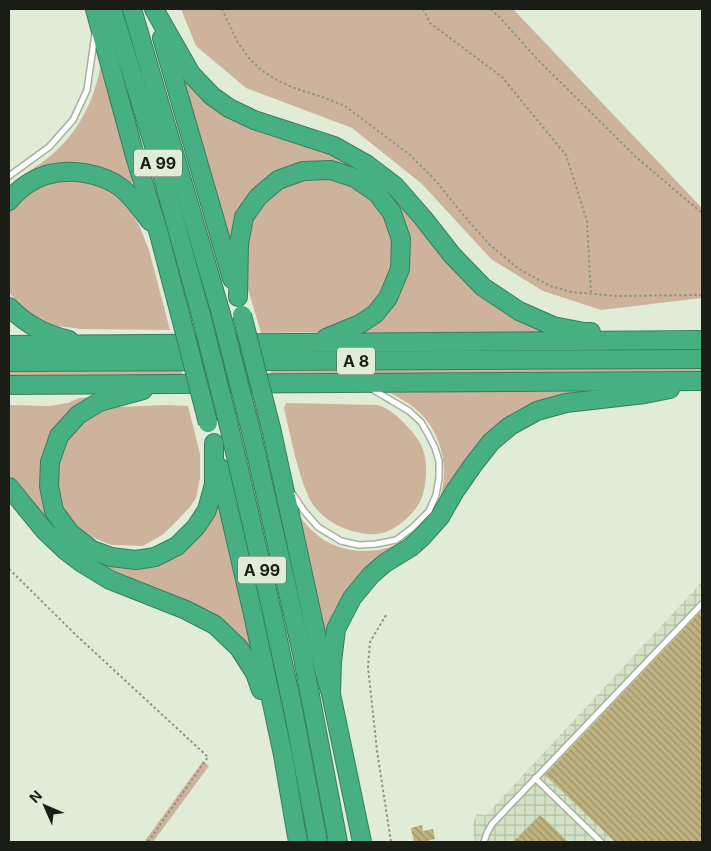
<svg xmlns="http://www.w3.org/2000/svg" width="711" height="851" viewBox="0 0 711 851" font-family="Inter,sans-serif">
<defs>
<pattern id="industrial-grid" width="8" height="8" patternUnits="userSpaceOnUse" patternTransform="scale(1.25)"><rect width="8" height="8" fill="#d3e1c5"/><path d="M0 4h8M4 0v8" fill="none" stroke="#b5c1a8"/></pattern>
<pattern id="building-back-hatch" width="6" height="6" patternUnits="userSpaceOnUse" patternTransform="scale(1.25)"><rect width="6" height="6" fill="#c0b381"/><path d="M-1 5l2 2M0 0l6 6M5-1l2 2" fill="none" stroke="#9b9169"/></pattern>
</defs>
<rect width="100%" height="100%" fill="#e1ecd6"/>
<polygon fill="url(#industrial-grid)" points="702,582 702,842 475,842 473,828 474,821 477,814 486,815"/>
<g fill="#cdb39c">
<polygon points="181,9 513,9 702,208 702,298 601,310 543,291 491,259 422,184 352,128 246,88 196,46"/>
<path d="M101,63l34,116 -2,3h-5l-20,-11 -99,19v-4l2,-2c12,-10 26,-17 38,-27 30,-24 46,-58 52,-94z"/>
<polygon points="179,68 184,76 324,149 380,182 417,221 549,333 355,335 387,309 399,214 313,163 236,219 232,232 230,246"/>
<polygon points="308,176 342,179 374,198 395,235 394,275 370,311 337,329 319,332 261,333 245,279 248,223 274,190"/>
<polygon points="54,180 92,181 117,194 129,208 140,227 149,250 170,330 81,329 50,325 39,320 20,306 9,292 9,212 16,203 32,190"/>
<polygon points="702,367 702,373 271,375 270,369"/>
<polygon points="182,369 182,375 9,376 9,371"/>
<path d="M388,392h212l-82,24 -102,117 -40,30 -50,94 -29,-144c6,7 11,15 18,20 18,17 48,22 72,15 12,-3 22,-12 31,-20 7,-7 15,-15 19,-24 14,-29 6,-69 -17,-91 -9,-9 -20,-15 -32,-21z"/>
<polygon points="94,397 56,427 49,437 44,450 42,461 40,483 41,493 49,515 72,543 159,560 217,492 256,655 112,573 60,536 25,495 9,474 9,405 49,406 68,403 79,398"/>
<path d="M286,403l92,2c11,4 17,9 25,17 9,9 18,19 21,31 4,14 2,36 -4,49 -8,14 -23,27 -38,31 -10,3 -21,0 -30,-2 -17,-5 -33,-15 -42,-31 -2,-4 -4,-10 -6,-14 -9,-26 -14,-52 -20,-78z"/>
<polygon points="166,405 188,406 200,454 200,478 196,498 190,507 172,526 162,535 143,546 111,545 92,537 77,527 64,514 56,494 54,476 66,439 79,425 97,412 118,407"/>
<polygon points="203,761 209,766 153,842 144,842"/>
</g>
<g fill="url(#building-back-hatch)">
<polygon points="702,610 702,842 615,842 545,775"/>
<polygon points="540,815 548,822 568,842 513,842"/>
<polygon points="422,825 423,831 433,829 435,839 423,842 414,842 411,828"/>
</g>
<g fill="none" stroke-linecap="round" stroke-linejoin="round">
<g stroke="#a6b19c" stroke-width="8">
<g id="service">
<polyline points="9,176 49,147 73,120 87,90 95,34"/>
<polyline points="292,493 304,511 318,527 341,541 359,545 376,544 396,540 412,528 429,511 436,495 439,478 439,461 435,448 428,434 421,422 409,411 372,389"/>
<polyline points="535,778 601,842"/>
<polyline points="484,842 487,833 492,824 702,604"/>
</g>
</g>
<g stroke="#377d5d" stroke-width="20">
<g id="motorway">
<polyline points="95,9 135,156 159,234 180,314"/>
<polyline points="112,9 155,149 201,315"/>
<polyline points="132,9 221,314"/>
<polyline points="154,9 191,74 212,96 229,108 254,120 334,146 366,164 395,186 423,218 452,255 483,287 519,311 553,326 584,332 591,332"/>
<polyline points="162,38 232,279"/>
<path d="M9,201c9,-12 24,-22 37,-26 25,-7 57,-2 77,14 11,10 19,21 27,32"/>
<polyline points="238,297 239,244 244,217 258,197 278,180 303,171 331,170 355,178 377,193 392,213 401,239 400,269 388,298 375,314 360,324 326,338"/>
<path d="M9,307c18,18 35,27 60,33"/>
<polyline points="9,345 702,340"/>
<polyline points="9,362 702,359"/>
<polyline points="9,385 702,381"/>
<polyline points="143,390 99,402 78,415 59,436 50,462 49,486 54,511 70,533 92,550 111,557 136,560 155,557 177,546 196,527 207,510 214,484 214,443"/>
<polyline points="229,426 272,612 294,714 318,842"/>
<polyline points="250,427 302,653 338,842"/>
<polyline points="271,428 323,666 331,694 362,842"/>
<polyline points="219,467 253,614 283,755 298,842"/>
<polyline points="9,487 44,530 65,550 82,563 110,580 186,610 215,625 239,648 255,673 261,690"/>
<polyline points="331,694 332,662 336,629 352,598 371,575 385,563 411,547 422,537 440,517 455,491 473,465 491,442 510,426 537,411 566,403 645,394 670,389"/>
</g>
</g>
<g stroke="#8e9585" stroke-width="2" stroke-dasharray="2.5 2.5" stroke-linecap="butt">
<polyline points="222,9 237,41 249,58 261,70 277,80 294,88 325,98 345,106 410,155 436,181 465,217 490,245 519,269 550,286 572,292 616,296 702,295"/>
<polyline points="423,9 430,23 502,77 566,155 587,221 591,294"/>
<polyline points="491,9 502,20 538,60 637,158 702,213"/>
<polyline points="9,569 76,635 208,757 148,842"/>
<polyline points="386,615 370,642 368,667 377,751 391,842"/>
</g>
<use href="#service" stroke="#fff" stroke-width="5"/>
<use href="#motorway" stroke="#46b082" stroke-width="18"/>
<g stroke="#377d5d" stroke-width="20" stroke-linecap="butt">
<g id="motorway-bridge">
<polyline points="180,314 208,423"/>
<polyline points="221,314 250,427"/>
<polyline points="201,315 229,426"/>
<polyline points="242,315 271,428"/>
</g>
</g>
<use href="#motorway-bridge" stroke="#46b082" stroke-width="18"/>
</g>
<g text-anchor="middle" stroke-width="5" stroke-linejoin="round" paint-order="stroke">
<g fill="#e1ecd6" stroke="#565c50" stroke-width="1">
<rect x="134" y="149.5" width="48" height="27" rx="4"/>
<rect x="337" y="347.5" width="38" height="27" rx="4"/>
<rect x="238" y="556.5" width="48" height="27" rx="4"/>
</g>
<g font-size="16" font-weight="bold" fill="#1b1e17">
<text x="158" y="169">A 99</text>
<text x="356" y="367">A 8</text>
<text x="262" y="576">A 99</text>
</g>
</g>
<rect width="711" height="851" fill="none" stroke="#1b1e17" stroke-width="20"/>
<g transform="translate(45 806) rotate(315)" stroke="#e1ecd6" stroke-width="4" paint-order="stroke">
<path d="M0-4L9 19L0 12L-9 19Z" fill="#1b1e17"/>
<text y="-8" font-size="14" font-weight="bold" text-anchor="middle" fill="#1b1e17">N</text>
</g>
</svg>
